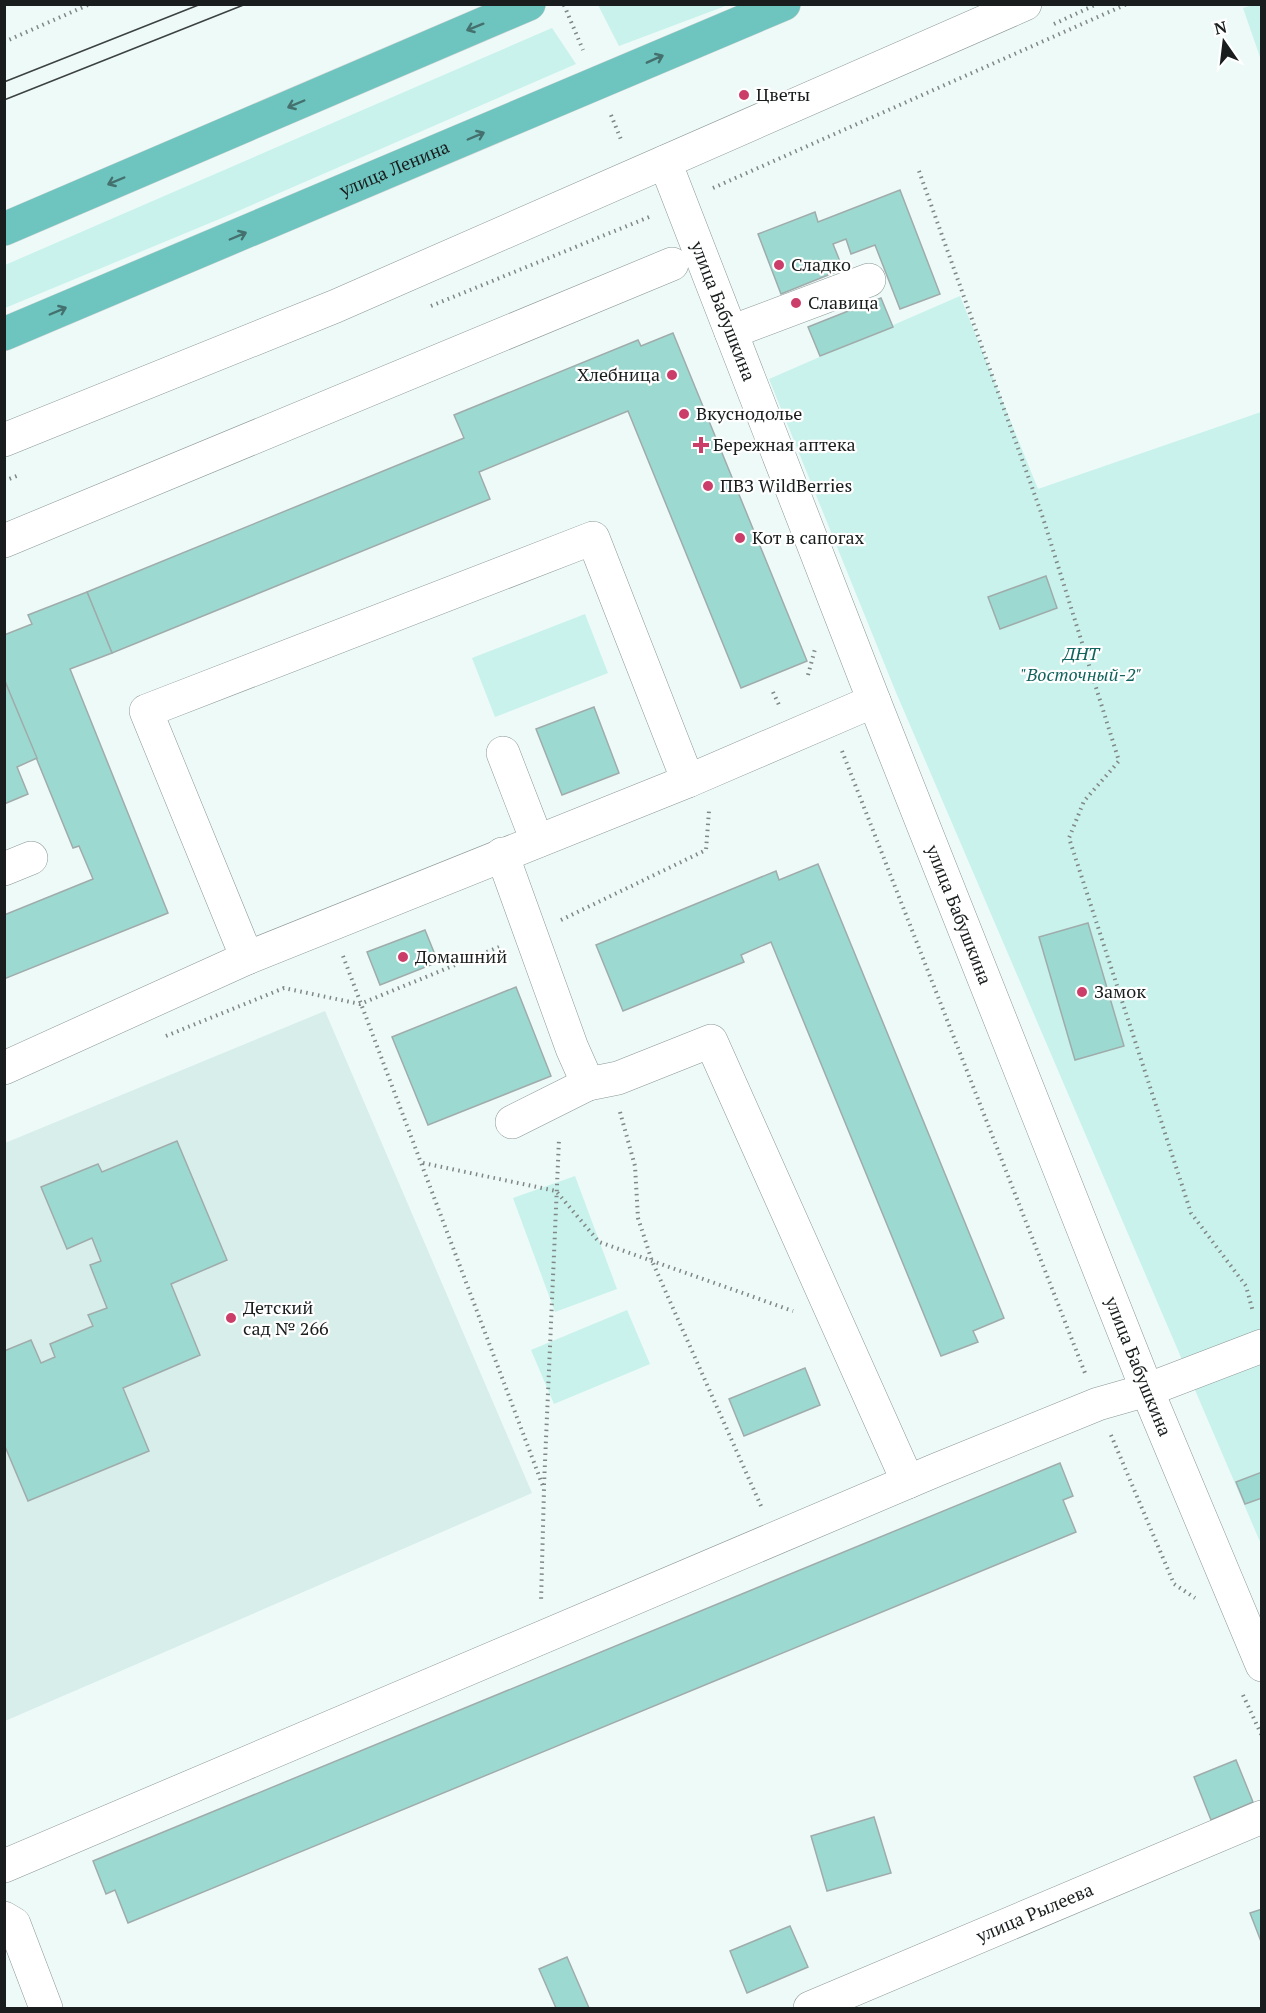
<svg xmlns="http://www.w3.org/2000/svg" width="1266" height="2013" viewBox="0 0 1266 2013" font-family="'PT Serif',serif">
<rect width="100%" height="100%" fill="#edfaf8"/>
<polygon fill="#d8eeea" points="325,1011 532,1493 5,1721 5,1143"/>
<g fill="#c9f2ec">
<polygon points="600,5 600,4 728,5 619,46 598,5"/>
<polygon points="1252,5 1261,5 1261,60 1243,8"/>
<polygon points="552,28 576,64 222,218 5,308 5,265"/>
<polygon points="960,296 1038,489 1261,412 1261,1544 895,690 769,379"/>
<polygon points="585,614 608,673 495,717 472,658"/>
<polygon points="575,1176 617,1289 555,1312 513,1198"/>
<polygon points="627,1310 650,1364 554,1404 531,1350"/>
</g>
<g fill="#9cdad1" stroke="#a0acab" stroke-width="1.5">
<polygon points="900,190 940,294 900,309 875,245 851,254 846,239 833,244 843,269 781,294 758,234 815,212 818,222"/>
<polygon points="881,298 893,327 820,356 808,327"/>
<polygon points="673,333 807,661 741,688 628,411 479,472 490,499 112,653 87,592 464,438 454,415 638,340 641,346"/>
<polygon points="1046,576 1057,608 1000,629 988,597"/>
<polygon points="87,592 112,653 70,669 168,913 4,979 4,915 93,879 79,846 73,848 4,679 4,635 32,624 28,615"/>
<polygon points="4,679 37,758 17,767 28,794 4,804"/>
<polygon points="594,707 619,773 562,795 536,729"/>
<polygon points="818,864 1004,1318 973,1331 978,1342 941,1356 771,942 741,955 744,962 623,1011 596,945 776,871 779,880"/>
<polygon points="1088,923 1124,1046 1075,1060 1039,937"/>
<polygon points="425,930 438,962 380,985 367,952"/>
<polygon points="516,987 551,1076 428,1125 392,1037"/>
<polygon points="177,1141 227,1260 171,1284 200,1355 123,1388 149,1451 28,1501 4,1444 4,1351 31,1340 41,1363 55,1357 50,1344 93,1326 88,1315 107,1308 90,1265 101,1261 92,1238 67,1249 41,1187 98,1164 102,1172"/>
<polygon points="805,1368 820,1405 744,1436 729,1399"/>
<polygon points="1060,1463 1073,1496 1063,1500 1076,1532 128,1923 115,1890 106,1894 93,1861"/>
<polygon points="1262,1472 1262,1498 1245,1504 1236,1482"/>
<polygon points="1236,1760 1253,1802 1211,1820 1194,1777"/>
<polygon points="874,1817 891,1873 827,1891 811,1836"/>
<polygon points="1262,1909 1262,1944 1250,1913"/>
<polygon points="790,1926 808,1967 747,1993 730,1951"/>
<polygon points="567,1957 589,2008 556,2008 539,1969"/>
</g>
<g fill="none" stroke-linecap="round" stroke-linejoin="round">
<g stroke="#8b9795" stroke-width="34">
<g id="minor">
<path id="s1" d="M665,162l209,539 273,689 115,275"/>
<polyline points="731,332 869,280"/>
<polyline points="4,440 336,306 1025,4"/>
<polyline points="4,541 672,264"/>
<polyline points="503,753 537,841"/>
<polyline points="502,854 572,1048 588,1084 618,1078 711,1041 908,1482"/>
<polyline points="4,869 31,858"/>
<polyline points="247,958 146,711 593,538 688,781"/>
<polyline points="4,1068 247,958 688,781 874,701"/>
<polyline points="512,1122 588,1084"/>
<polyline points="4,1866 936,1470 1098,1404 1147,1390 1262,1346"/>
<polyline points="4,1918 14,1924 46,2008"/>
<path id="s2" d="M810,2008l452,-191"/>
</g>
</g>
<g stroke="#d6d6d6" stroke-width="34">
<g id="major">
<polyline points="4,229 529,4"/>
<path id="s3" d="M4,334l780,-330"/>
</g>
</g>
<g stroke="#808887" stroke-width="4" stroke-dasharray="1.5 4.5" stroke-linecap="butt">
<polyline points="564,5 583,50"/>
<polyline points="1054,24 1097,4"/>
<polyline points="4,42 90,4"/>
<polyline points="611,115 622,142"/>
<polyline points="919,171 1043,518 1119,761 1084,801 1069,838 1191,1213 1246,1286 1253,1312"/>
<polyline points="713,188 1127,4"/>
<polyline points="431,306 649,217"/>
<polyline points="4,481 19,475"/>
<polyline points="808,675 815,649"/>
<polyline points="773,692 779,705"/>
<polyline points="842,751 1085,1373"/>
<polyline points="561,920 706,850 709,811"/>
<polyline points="343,956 544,1489 541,1602"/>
<polyline points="166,1036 284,988 360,1004 499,947"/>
<polyline points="620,1112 635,1166 638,1218 652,1261 761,1506"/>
<polyline points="423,1163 556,1191 599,1242 793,1311"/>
<polyline points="1111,1435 1174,1584 1195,1598"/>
<polyline points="544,1485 559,1139"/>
<polyline points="1243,1695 1262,1736"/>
</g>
<use href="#minor" stroke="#fff" stroke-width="33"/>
<use href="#major" stroke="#6ec4be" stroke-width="33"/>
<g stroke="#3c4141" stroke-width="1.5">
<polyline points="4,82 201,4"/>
<polyline points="4,100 246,4"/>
</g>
</g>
<defs><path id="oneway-shaft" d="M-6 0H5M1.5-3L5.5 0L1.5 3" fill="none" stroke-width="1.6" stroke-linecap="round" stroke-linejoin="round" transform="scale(1.5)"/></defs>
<g stroke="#44706e">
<use href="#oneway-shaft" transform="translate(475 27) rotate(158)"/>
<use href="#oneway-shaft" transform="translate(655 59) rotate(-24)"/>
<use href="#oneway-shaft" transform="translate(296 104) rotate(157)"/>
<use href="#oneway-shaft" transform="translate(476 136) rotate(-23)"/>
<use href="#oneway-shaft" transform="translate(116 181) rotate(157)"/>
<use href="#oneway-shaft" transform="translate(238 236) rotate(-23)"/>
<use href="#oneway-shaft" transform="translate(58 311) rotate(-23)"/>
</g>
<g fill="#cb3e6a" stroke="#fff" stroke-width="2">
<circle cx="744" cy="95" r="6"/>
<circle cx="779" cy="265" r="6"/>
<circle cx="796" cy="303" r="6"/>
<circle cx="672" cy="375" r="6"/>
<circle cx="684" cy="414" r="6"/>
<path d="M698 436h6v6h6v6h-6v6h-6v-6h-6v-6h6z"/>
<circle cx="708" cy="486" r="6"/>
<circle cx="740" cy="538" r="6"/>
<circle cx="403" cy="957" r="6"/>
<circle cx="1082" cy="992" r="6"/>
<circle cx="231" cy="1318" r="6"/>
</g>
<g text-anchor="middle" stroke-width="4.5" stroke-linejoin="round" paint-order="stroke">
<g font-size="18" fill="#191d1d" stroke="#fff" text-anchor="start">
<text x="756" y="101">Цветы</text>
<text x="791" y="271">Сладко</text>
<text x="808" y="309">Славица</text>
<text x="660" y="381" text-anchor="end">Хлебница</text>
<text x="696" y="420">Вкуснодолье</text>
<text x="713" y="451">Бережная аптека</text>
<text x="720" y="492">ПВЗ WildBerries</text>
<text x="752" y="544">Кот в сапогах</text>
<text x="415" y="963">Домашний</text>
<text x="1094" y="998">Замок</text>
<text x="243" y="1314">Детский<tspan x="243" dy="21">сад № 266</tspan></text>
</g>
<g font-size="18" fill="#191d1d" stroke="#fff">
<text dy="6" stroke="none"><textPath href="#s3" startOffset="424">улица Ленина</textPath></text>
<text dy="6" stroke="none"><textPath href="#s1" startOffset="160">улица Бабушкина</textPath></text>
<text dy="6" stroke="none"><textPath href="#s1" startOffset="808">улица Бабушкина</textPath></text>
<text dy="6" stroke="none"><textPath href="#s1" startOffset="1294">улица Бабушкина</textPath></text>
<text dy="6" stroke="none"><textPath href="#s2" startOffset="244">улица Рылеева</textPath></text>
</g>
<g font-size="18" font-style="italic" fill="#11645d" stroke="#fff">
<text x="1081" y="660">ДНТ<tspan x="1081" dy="21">"Восточный-2"</tspan></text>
</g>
</g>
<rect width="1266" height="2013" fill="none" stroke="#191d1d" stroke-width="12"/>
<g transform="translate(1224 42) rotate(346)" stroke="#ffffff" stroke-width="4.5" paint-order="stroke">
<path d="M0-4.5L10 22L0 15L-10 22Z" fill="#191d1d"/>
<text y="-9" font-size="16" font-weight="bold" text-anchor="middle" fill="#191d1d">N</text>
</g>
</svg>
